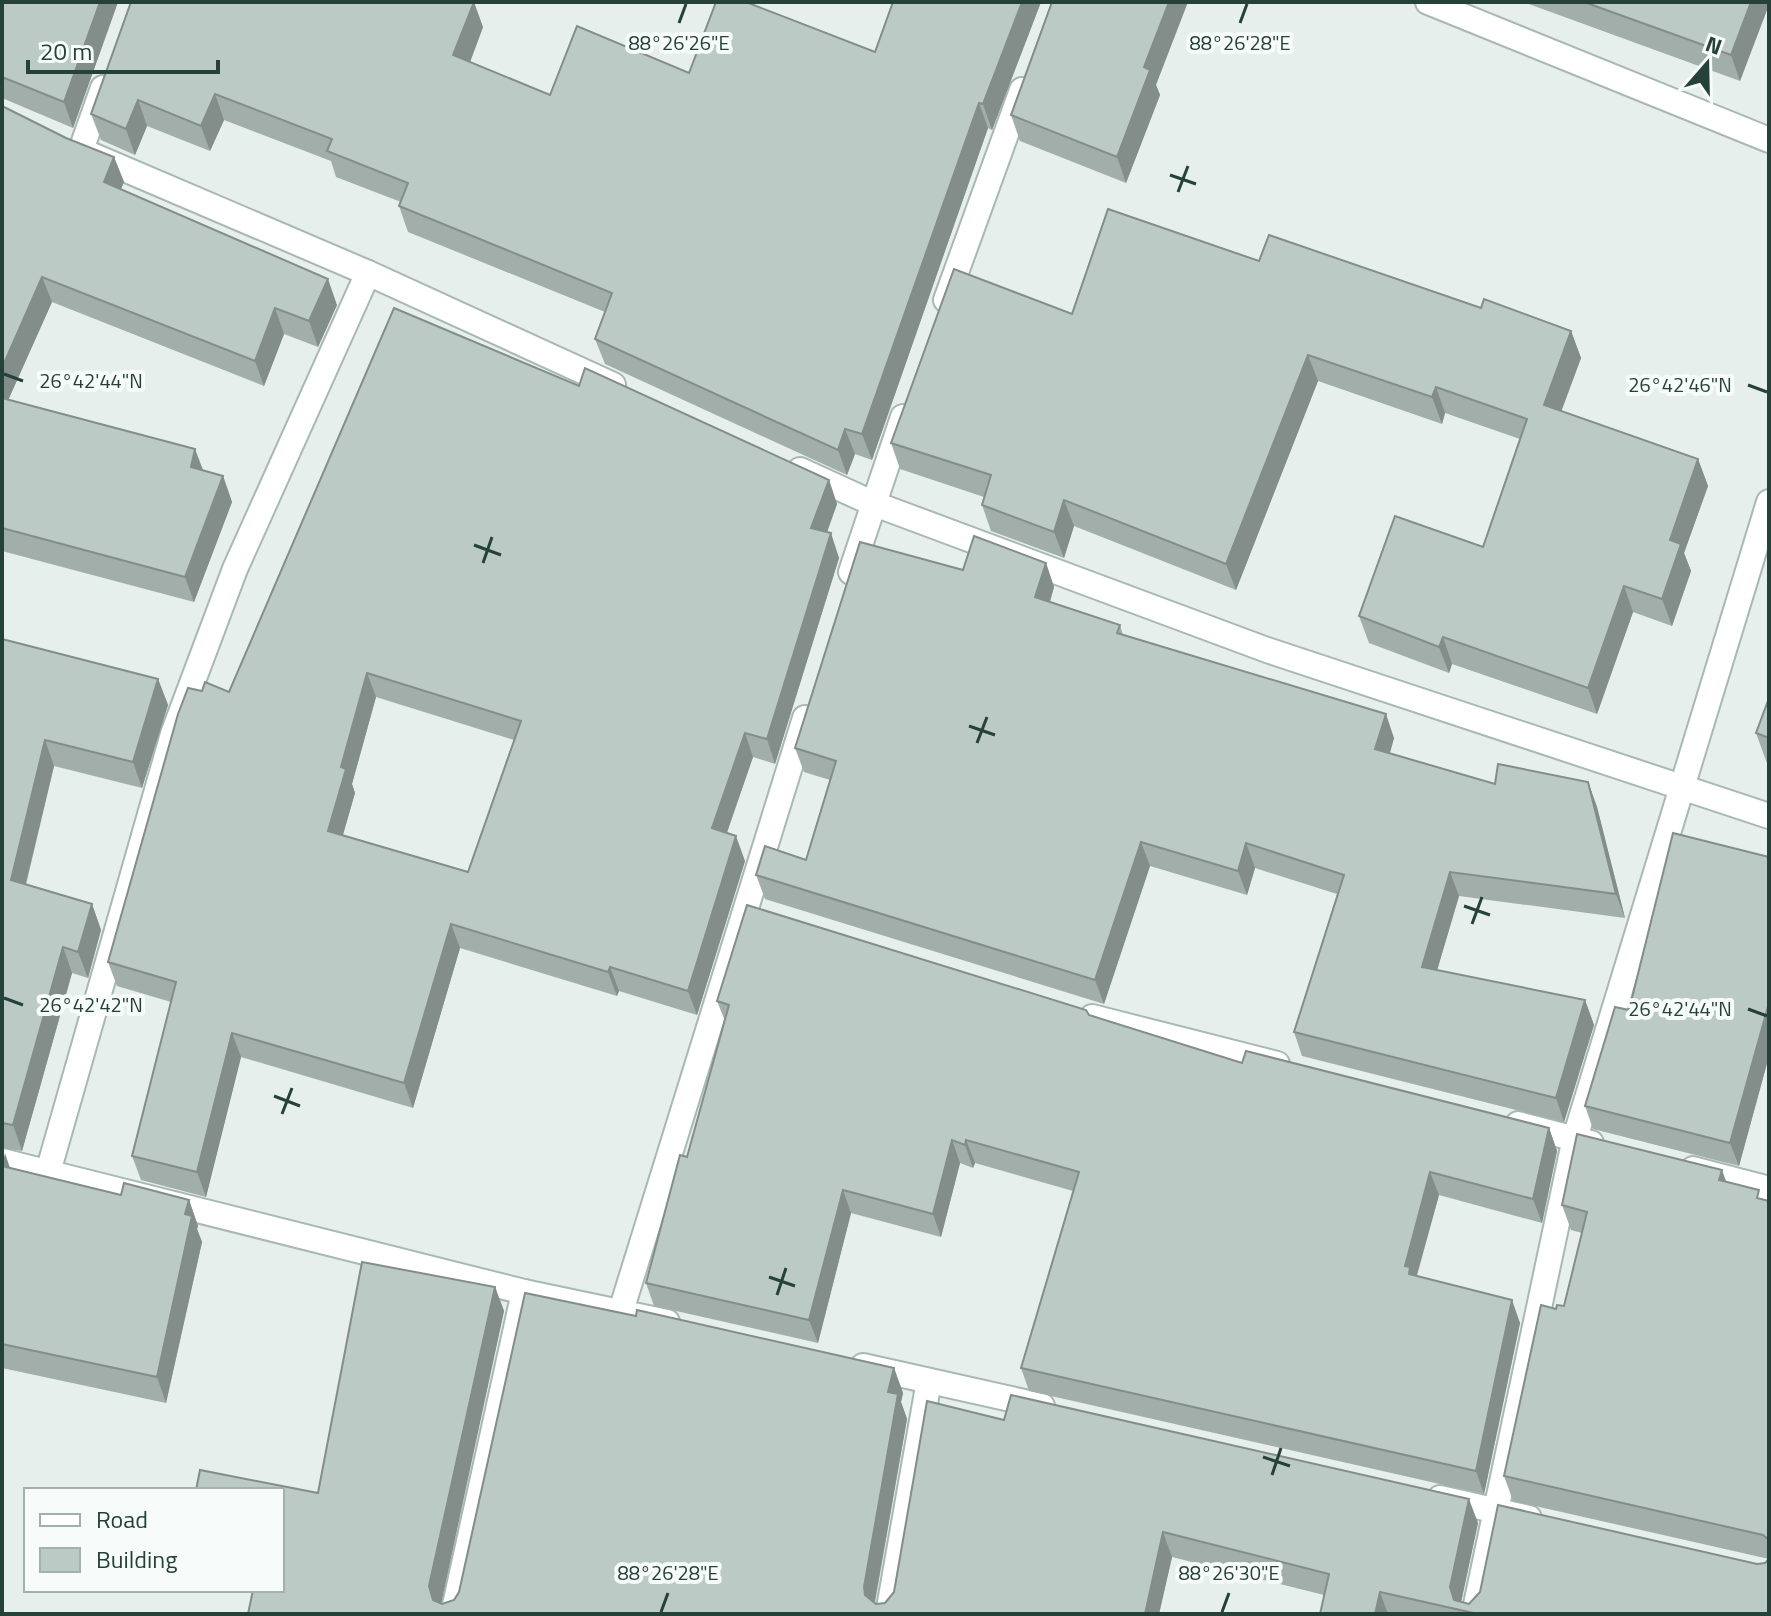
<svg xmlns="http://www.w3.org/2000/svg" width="1771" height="1616" viewBox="0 0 1771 1616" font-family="'Titillium Web',sans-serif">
<rect width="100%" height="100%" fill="#e6efeb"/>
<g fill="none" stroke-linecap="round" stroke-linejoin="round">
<g stroke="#a8b8b2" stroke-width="28">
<g id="minor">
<polyline points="1428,2 1769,140"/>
<polyline points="81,150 103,88"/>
<polyline points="87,153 368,273 613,385"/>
<polyline points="946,300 1022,90"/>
<polyline points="800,470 872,503 1267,650 1769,816"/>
<polyline points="851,572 903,417"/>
<polyline points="1092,1017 1277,1064"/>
<polyline points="1518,1124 1591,1143"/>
<polyline points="2,1161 524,1292 667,1322"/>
<polyline points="1693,1169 1769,1189"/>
<polyline points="48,1172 173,734 235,569 368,273"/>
<polyline points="621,1311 805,718"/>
<polyline points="863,1366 1042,1406"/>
<polyline points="1440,1498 1529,1518"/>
<polyline points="453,1614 524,1292"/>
<polyline points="888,1614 929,1381"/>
<polyline points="1474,1614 1575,1138 1769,502"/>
</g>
</g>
<use href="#minor" stroke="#fff" stroke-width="24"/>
</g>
<g fill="#a1aea9" fill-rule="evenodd">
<polygon points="2,2 118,2 73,128 2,98"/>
<polygon points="131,2 483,27 470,62 550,95 689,73 875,52 893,2 1041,2 992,130 988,128 872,460 855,454 847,475 605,364 595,339 605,312 408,232 399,206 401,202 336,177 331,161 224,120 210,151 147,126 135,155 101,140 91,114"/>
<polygon points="1523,2 1769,2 1740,81"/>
<polygon points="1156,85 1160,95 1126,183 1020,141 1011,115"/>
<polygon points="2,106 66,138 114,157 124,182 121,189 337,305 318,347 284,334 264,386 52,302 8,400 203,471 223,476 232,502 194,602 2,551"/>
<polygon points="1259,261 1481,308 1571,331 1581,358 1561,411 1698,459 1708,486 1684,553 1691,571 1672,626 1633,612 1597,714 1452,664 1449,673 1369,643 1359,616 1483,547 1520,439 1445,413 1442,424 1318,381 1236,590 1074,526 1064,558 991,531 982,505 984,497 900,469 891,443 1072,314"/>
<path d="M579,386l250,94 8,24 -10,28 12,26 -64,206 -22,-7 -26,76 18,28 -48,154 -78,-24 -2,5 -157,-48 -47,160 -172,-51 -35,140 -65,-17 -9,-24 39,-154 -54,-16 -9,-24 94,-271 27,1zM376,697l138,43 -46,132 -125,-37 12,-42 -3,-9z"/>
<polygon points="1046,563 1054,587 1050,602 1120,625 1123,635 1394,738 1390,753 1495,784 1588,782 1597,807 1625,918 1459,896 1437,970 1585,1000 1594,1025 1564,1122 1302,1056 1294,1032 1337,894 1255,868 1247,895 1150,866 1104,1004 765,899 756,875 806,860 830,780 804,772 795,748 963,570"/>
<polygon points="2,639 158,679 168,705 142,788 54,766 26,885 92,904 101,930 88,978 72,973 22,1151 2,1148"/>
<polygon points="1769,698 1769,769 1756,733"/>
<polygon points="1769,857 1769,1056 1739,1166 1593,1129 1585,1106 1629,1010"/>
<polygon points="717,1001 1089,1015 1242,1063 1549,1128 1557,1151 1542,1223 1439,1195 1417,1276 1520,1323 1484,1494 1029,1391 1021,1368 1073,1191 975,1163 973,1168 960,1163 941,1237 851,1213 818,1343 654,1306 646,1283 687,1157 725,1021"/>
<polygon points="2,1153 10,1168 121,1195 189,1200 198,1226 197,1229 202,1242 166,1403 2,1368"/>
<polygon points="1726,1182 1763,1200 1769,1201 1769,1559 1513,1501 1504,1476 1556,1309 1564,1306 1582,1233 1571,1230 1562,1205"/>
<polygon points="495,1287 504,1311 440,1603 442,1604 454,1600 636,1316 894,1368 903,1393 901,1402 907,1419 875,1603 876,1604 885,1603 894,1592 1004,1420 1478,1523 1461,1602 1469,1604 1769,1614 1320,1614 1324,1595 1172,1557 1159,1614 248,1614 318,1493"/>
</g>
<g fill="#838d89">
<polygon points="100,2 118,2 73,128 64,102"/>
<polygon points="474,2 483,27 463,81 453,55"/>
<polygon points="1022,2 1041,2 992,130 983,104"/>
<polygon points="1169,2 1188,2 1156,85 1160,95 1126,183 1117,157 1144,67"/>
<polygon points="1751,2 1769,2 1769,5 1740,81 1731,55"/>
<polygon points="215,94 224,120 210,151 201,126"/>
<polygon points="138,100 147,126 135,155 126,129"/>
<polygon points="979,103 988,128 872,460 862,434"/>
<polygon points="114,157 124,182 113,207 104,182"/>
<polygon points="42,277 52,302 2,414 2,368"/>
<polygon points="328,279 337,305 318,347 309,321"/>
<polygon points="275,308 284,334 264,386 255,361"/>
<polygon points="1571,331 1581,358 1554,431 1544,405"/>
<polygon points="1308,355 1318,381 1236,590 1226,564"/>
<polygon points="1436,387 1445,413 1442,424 1432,397"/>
<polygon points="845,429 855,454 847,475 838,450"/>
<polygon points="195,449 205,475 191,467"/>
<polygon points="1698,459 1708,486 1684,553 1691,571 1672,626 1662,599 1670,540"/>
<polygon points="223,476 232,502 194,602 185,577"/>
<polygon points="829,480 837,504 820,552 811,528"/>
<polygon points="1064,500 1074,526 1064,558 1054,532"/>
<polygon points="831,533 839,558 775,764 767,739"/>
<polygon points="1046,563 1054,587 1044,621 1035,597"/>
<polygon points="1624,586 1633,612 1597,714 1588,688"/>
<polygon points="1443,637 1452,664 1449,673 1439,647"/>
<polygon points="367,673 376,697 352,784 355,793 337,855 328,831 341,767"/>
<polygon points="158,679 168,705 142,788 133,762"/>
<polygon points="1386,714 1394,738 1384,773 1375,749"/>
<polygon points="745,733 753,757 720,852 712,828"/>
<polygon points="45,740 54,766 20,907 11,880"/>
<polygon points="1588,782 1597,807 1625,918 1616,894"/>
<polygon points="736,836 745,861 697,1015 688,991"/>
<polygon points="1141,842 1150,866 1104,1004 1095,980"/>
<polygon points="1246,843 1255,868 1247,895 1238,871"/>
<polygon points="1450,872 1459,896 1431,991 1422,967"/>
<polygon points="92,904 101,930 88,978 78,952"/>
<polygon points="451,924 460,948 413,1108 404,1083"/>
<polygon points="63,947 72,973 22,1151 13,1125"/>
<polygon points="610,967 619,991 617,996 608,972"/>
<polygon points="1585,1000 1594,1025 1564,1122 1556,1098"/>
<polygon points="1769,1003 1769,1056 1739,1166 1730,1143"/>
<polygon points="232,1033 241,1057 206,1197 197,1172"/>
<polygon points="1549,1128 1557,1151 1542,1223 1533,1199"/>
<polygon points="952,1140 960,1163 941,1237 933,1214"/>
<polygon points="966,1140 975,1163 973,1168 965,1145"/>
<polygon points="5,1153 14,1180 2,1168"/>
<polygon points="1722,1170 1731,1195 1719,1180"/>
<polygon points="1430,1172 1439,1195 1415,1281 1419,1290 1405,1266"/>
<polygon points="843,1190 851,1213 818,1343 809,1320"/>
<polygon points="189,1200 198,1226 197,1229 202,1242 166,1403 157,1377 185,1214"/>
<polygon points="495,1287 504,1311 439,1614 429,1586"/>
<polygon points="1512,1300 1520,1323 1484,1494 1476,1471"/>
<polygon points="894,1368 903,1393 901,1402 907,1419 873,1611 865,1595 864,1587 888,1392"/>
<polygon points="1469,1499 1478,1523 1459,1612 1450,1587"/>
<polygon points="1163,1532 1172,1557 1159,1614 1145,1614"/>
<polygon points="1380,1592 1388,1614 1375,1614"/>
</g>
<g fill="#bbcac4" stroke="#838d89" stroke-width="2" fill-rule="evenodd">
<polygon points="2,2 100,2 64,102 2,77"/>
<polygon points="131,2 474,2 453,55 550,95 577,26 689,73 716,2 746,2 875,52 893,2 1022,2 983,104 979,103 862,434 845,429 838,450 595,339 612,293 399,206 408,183 327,151 332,139 215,94 201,126 138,100 126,129 91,114"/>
<polygon points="1052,2 1169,2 1144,67 1150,70 1117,157 1011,115"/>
<polygon points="1584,2 1751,2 1731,55"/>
<polygon points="2,106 66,138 114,157 104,182 328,279 309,321 275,308 255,361 42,277 2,368"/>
<polygon points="1108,209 1259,261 1269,235 1481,308 1484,299 1571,331 1544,405 1698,459 1670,540 1681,544 1662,599 1624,586 1588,688 1443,637 1439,647 1359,616 1395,516 1483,547 1527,419 1436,387 1432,397 1308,355 1226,564 1064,500 1054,532 982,505 991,475 891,443 954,269 1072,314"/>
<path d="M394,308l185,78 6,-18 244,112 -18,48 20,5 -64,206 -22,-6 -33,95 24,8 -48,155 -78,-24 -2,5 -157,-48 -47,159 -172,-50 -35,139 -65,-16 44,-174 -68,-20 70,-248 10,-26 14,3 3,-9 24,10zM367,673l154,48 -53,151 -140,-41 18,-62 -5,-2z"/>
<polygon points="2,398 195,449 191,467 223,476 185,577 2,528"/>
<polygon points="974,536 1046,563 1035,597 1120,625 1117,633 1386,714 1375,749 1495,784 1498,764 1588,782 1616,894 1450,872 1422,967 1585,1000 1556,1098 1294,1032 1344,875 1246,843 1238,871 1141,842 1095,980 756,875 765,846 806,860 836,761 795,748 860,542 963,570"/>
<polygon points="2,639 158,679 133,762 45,740 11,880 92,904 78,952 63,947 13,1125 2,1123"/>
<polygon points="1769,698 1769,738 1756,733"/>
<polygon points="1673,833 1769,857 1769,1003 1730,1143 1585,1106 1615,1007 1629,1010"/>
<polygon points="747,905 1086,1010 1089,1015 1242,1063 1246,1051 1549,1128 1533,1199 1430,1172 1405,1266 1410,1267 1409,1274 1512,1300 1476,1471 1021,1368 1079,1172 966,1140 965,1145 952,1140 933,1214 843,1190 809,1320 646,1283 680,1155 687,1157 729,1005 717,1001"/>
<polygon points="1577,1134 1722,1170 1719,1180 1759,1190 1757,1198 1769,1201 1769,1540 1763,1535 1504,1476 1541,1305 1556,1309 1557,1305 1564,1306 1587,1212 1562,1205"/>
<polygon points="2,1166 121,1195 124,1183 189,1200 185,1214 192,1216 157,1377 2,1344"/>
<polygon points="362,1262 495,1287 429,1586 433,1600 442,1604 454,1600 459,1592 525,1293 636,1316 637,1310 894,1368 888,1392 898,1394 864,1587 865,1595 876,1604 885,1603 894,1592 927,1401 1004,1420 1011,1395 1469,1499 1450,1587 1454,1600 1469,1604 1480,1592 1498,1505 1757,1564 1765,1563 1769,1559 1769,1614 1478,1614 1380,1592 1375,1614 1320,1614 1329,1574 1163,1532 1145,1614 248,1614 253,1590 282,1590 282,1490 196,1490 200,1470 318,1493"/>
</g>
<path fill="none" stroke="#24423a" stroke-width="3" d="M679,23l7,-19M1240,23l7,-19M1170,175l26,9M1178,192l10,-26M4,374l19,7M1748,385l19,7M474,545l27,10M483,563l9,-26M969,726l26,9M977,743l10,-26M1464,906l26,9M1472,924l10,-27M4,998l19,7M1748,1009l19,7M274,1096l26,10M282,1114l10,-26M769,1277l26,9M777,1295l9,-27M1263,1457l27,9M1272,1475l9,-27M661,1612l7,-19M1222,1612l7,-19"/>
<g font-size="20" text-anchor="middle" fill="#24423a" stroke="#f7fbf9" stroke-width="8" stroke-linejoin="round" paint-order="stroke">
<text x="679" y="50">88°26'26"E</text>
<text x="1240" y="50">88°26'28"E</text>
<text x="91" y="388">26°42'44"N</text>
<text x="1680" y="392">26°42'46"N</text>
<text x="91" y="1012">26°42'42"N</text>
<text x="1680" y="1016">26°42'44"N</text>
<text x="668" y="1580">88°26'28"E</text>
<text x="1229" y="1580">88°26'30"E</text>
</g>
<rect width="1771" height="1616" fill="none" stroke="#24423a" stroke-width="8"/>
<rect x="24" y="1488" width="260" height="104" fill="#f7fbf9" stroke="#a3b1ad" stroke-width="2"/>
<rect x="40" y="1514" width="40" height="12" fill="#ffffff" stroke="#a3b1ad" stroke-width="2"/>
<text x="96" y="1528" font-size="24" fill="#24423a">Road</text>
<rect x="40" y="1548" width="40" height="24" fill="#bbcac4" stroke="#a3b1ad" stroke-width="2"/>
<text x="96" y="1568" font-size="24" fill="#24423a">Building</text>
<g transform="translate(1707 64) rotate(20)" stroke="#f7fbf9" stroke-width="6" paint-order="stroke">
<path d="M0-6L14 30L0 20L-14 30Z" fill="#24423a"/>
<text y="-12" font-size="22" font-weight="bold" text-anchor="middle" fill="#24423a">N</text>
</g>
<path d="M28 60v12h190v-12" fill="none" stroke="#24423a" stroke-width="4"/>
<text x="40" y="60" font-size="24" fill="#24423a" stroke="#f7fbf9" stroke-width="6" paint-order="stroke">20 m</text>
</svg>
